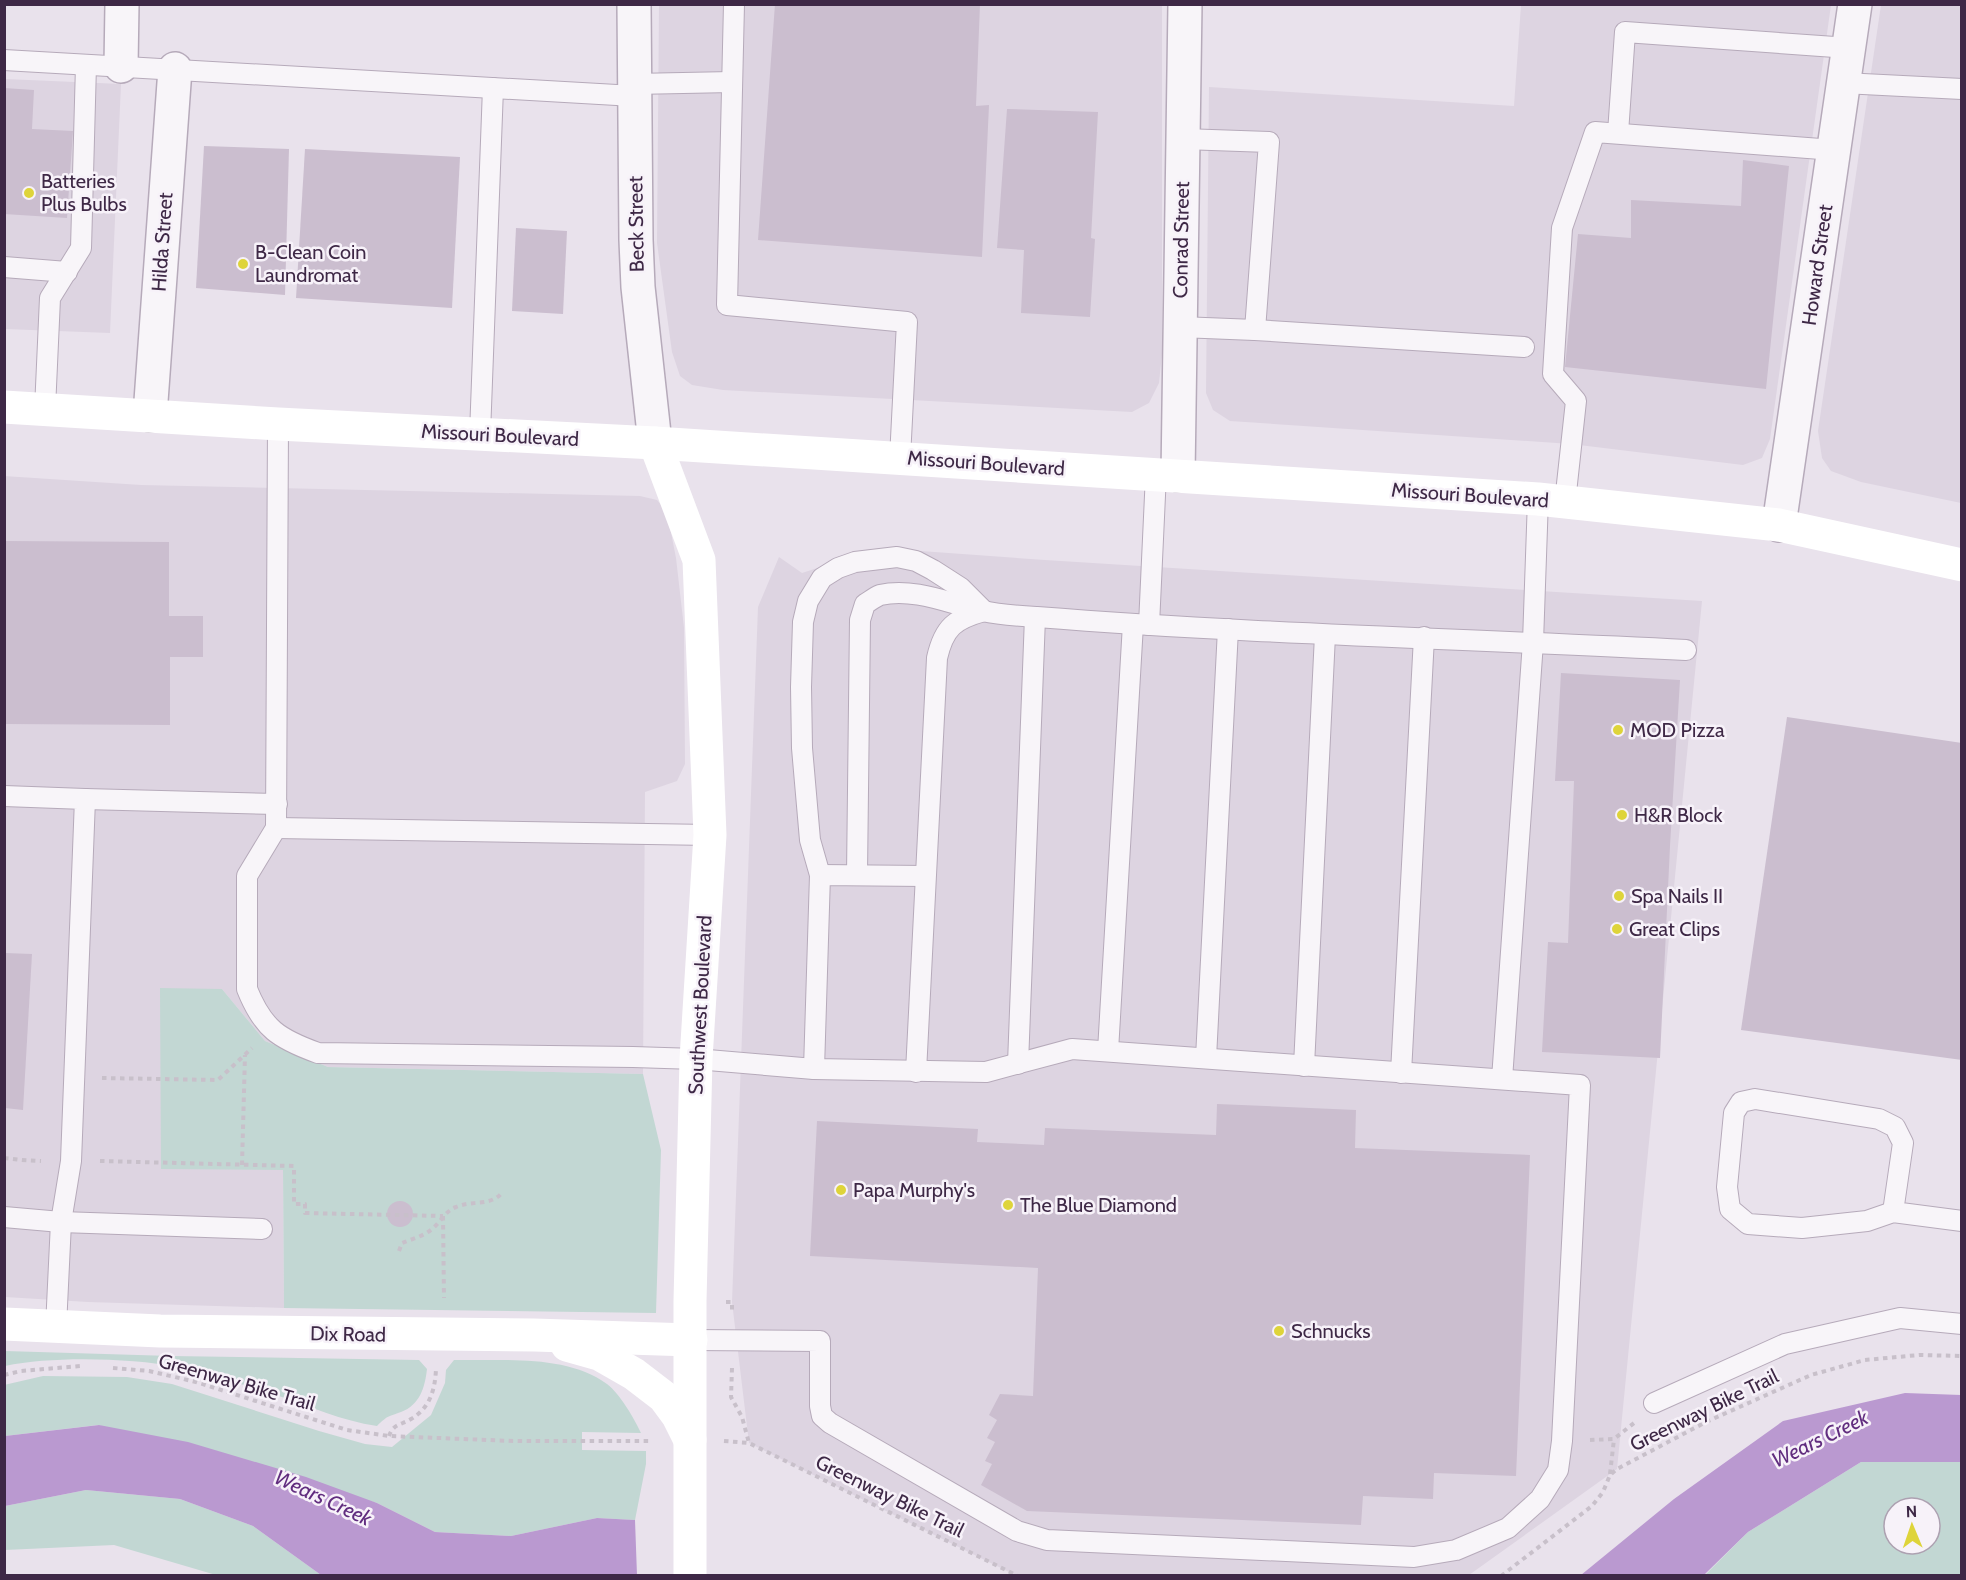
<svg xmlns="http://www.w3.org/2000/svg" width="1966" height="1580" viewBox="0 0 1966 1580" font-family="Cabin,sans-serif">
<rect width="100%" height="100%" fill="#e9e2ec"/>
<g fill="#ddd4e1">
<polygon points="659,5 1162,5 1162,354 1159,383 1149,403 1132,412 723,390 692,385 680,376 672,352 657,243"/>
<polygon points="1521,5 1831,5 1770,439 1762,458 1743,465 1571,444 1230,421 1213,410 1206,393 1209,87 1514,106"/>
<polygon points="1881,5 1961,5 1961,503 1861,482 1831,471 1822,458 1818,431"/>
<polygon points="5,79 121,84 110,333 5,329"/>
<polygon points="4,476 141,485 640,496 657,500 667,512 676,558 684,628 685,764 677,781 645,792 643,1074 328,1067 265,1041 222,989 283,1170 284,1308 88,1302 5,1297"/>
<polygon points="879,548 1045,560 1702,601 1617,1469 1469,1575 1015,1575 749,1443 732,1302 758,607 779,557 802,573"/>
</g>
<g fill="#c2d7d3" fill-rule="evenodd">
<polygon points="160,988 222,989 265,1041 328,1067 643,1074 661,1150 656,1313 284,1308 283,1170 161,1169"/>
<path d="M5,1351l166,5 248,4 8,9c-2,18 -7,36 -26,43 -13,5 -13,3 -24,14 -35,-5 -68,-20 -101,-31 -32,-10 -65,-21 -98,-28 -49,-9 -125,-11 -173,-1z"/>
<path d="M454,1360c48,1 112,-6 153,24 13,10 27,34 34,49l-59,-1v18l64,1v13l-11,56 -38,-2 -86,18 -76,-4 -58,-29 -279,-78 -93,11 -1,-51 39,-9 84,1 45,7 147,47 46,13 27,3 39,-32 14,-32 1,-13z"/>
<path d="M1861,1462h100v113l-257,1 44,-44zM1894,1508h36v36h-36z"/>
<polygon points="86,1490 180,1499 253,1526 321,1575 216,1575 114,1545 5,1550 5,1506"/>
</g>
<g fill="#ba99d0">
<polygon points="1905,1393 1961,1395 1961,1462 1861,1462 1748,1532 1704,1575 1581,1575 1674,1499 1783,1421"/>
<polygon points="99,1425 188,1442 306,1477 377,1503 435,1532 511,1536 597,1518 635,1520 637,1575 321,1575 253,1526 180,1499 86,1490 5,1506 5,1436"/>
</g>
<g fill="#cbbecf">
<polygon points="775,4 980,4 976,106 989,105 982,257 758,240"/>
<polygon points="4,88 34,90 32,129 73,131 67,218 4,214"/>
<polygon points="1007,109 1098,112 1091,238 1095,239 1090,317 1021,313 1024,250 997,248"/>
<polygon points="204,146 289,149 285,295 196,288"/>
<polygon points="305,149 460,157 452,308 296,298"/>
<polygon points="1743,160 1789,166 1766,389 1565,367 1578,234 1631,238 1631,200 1741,206"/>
<polygon points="516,228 567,231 563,314 512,311"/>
<polygon points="4,541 169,542 169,616 203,616 203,657 170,657 170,725 4,724"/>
<polygon points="1561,673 1680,680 1670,846 1660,1058 1542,1052 1548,942 1568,943 1574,781 1555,781"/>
<polygon points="1787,717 1962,743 1962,1060 1741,1030"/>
<polygon points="5,953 32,954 23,1110 5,1108"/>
<polygon points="1217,1104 1356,1110 1355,1148 1530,1155 1516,1476 1434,1473 1433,1499 1363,1496 1361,1525 1027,1511 981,1485 992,1464 985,1461 995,1442 987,1438 997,1420 989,1415 1000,1394 1033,1396 1038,1268 810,1256 817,1121 978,1129 977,1142 1044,1145 1045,1128 1216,1135"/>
<circle cx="400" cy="1214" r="13"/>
</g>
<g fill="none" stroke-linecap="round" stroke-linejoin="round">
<g stroke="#b6aaba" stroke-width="22">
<g id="lane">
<polyline points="734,4 727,305 907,322 900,458"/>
<polyline points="4,60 634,96"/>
<polyline points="1843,83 1962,89"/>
<polyline points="634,84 732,82"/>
<polyline points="1618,133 1625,32 1849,48"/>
<polyline points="4,267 67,272"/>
<polyline points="1180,327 1255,330 1269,142 1183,139"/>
<polyline points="1255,330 1524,347"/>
<polyline points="45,409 50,298 81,248 86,65"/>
<path d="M278,424l-2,404 -29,48v113c16,40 32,50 71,64l315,4 63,2 118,10 172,3 86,-23 508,36 -18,356 -4,29 -18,29 -32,29 -52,22 -42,7 -367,-17 -30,-9 -187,-108 -8,-7 -2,-10v-65l-129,-1"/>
<polyline points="480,434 493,88"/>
<polyline points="1565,502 1576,401 1553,374 1562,228 1595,132 1834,150"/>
<polyline points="1149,625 1156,474"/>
<polyline points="4,796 85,799 71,1161 61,1222 56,1327"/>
<polyline points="85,799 277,804"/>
<polyline points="276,828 710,835"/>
<polyline points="820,875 810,840 802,748 801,687 803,622 808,601 822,578 838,568 855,562 897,557 916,561 933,570 961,588 983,610"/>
<path d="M857,875l3,-255 5,-16c5,-3 10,-7 15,-9 34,-8 71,9 103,16 17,4 36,5 54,6 216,17 433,22 649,33"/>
<polyline points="1108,1051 1133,624"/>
<polyline points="1206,1058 1228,629"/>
<polyline points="1018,1064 1035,617"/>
<polyline points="1304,1066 1325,635"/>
<polyline points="814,1069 820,875 925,876"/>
<path d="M916,1072l21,-414c7,-31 18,-39 47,-47"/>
<polyline points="1401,1073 1424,637"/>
<polyline points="1502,1079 1533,642 1538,499"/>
<polyline points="1893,1212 1903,1143 1895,1127 1879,1119 1755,1099 1741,1102 1734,1113 1727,1187 1730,1209 1748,1224 1802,1228 1867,1221 1893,1212 1962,1221"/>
<polyline points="4,1217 61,1222 262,1229"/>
<polyline points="1654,1403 1785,1344 1900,1318 1962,1324"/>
</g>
</g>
<g stroke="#b6aaba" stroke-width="36">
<g id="street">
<polyline points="634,4 636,240 638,287 655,443"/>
<polyline points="121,66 122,4"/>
<polyline points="150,415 175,69"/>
<polyline points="1178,475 1185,4"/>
<polyline points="1779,525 1855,4"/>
</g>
</g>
<g stroke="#c8c0ca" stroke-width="4" stroke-dasharray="4.5 4.5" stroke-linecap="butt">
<polyline points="102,1078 218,1080 252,1048"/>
<polyline points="4,1158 22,1160 41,1161"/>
<polyline points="100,1161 294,1166 294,1204 305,1204 305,1213 443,1216"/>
<polyline points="242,1165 245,1055"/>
<polyline points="443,1216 444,1298"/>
<path d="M399,1251l3,-8c10,-4 22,-7 30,-14 9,-7 13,-18 24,-22 15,-7 37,0 47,-16"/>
<polyline points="726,1302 732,1302 732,1312"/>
<polyline points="113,1368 149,1371 196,1382 347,1430 389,1436 513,1441 651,1441"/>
<polyline points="732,1368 731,1397 742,1417 749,1443"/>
<polyline points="4,1375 21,1371 81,1366"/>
<path d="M389,1436c4,-12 12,-11 22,-17 19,-11 24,-29 25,-50"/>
<polyline points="1590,1440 1614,1439 1634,1423"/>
<polyline points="724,1441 749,1443 1018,1576"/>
<polyline points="1610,1474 1614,1439"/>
<polyline points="1501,1576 1592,1506 1603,1492 1610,1475 1617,1469 1706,1422 1811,1375 1865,1360 1919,1355 1962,1356"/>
</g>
<use href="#lane" stroke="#f8f5f9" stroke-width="20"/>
<use href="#street" stroke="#f8f5f9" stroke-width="33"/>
<g stroke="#fff" stroke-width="33">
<polyline points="4,407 278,424 655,443 1538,499 1779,525 1962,565"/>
<polyline points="655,443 699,560 710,835 696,1059 690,1301 690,1576"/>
<polyline points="4,1324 160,1331 534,1335 691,1340"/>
<polyline points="567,1345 599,1354 634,1374 664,1397 678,1416 690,1440"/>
</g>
</g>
<g fill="#ded43a" stroke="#f7f2f9" stroke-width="2">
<circle cx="29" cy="193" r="6"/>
<circle cx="243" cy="264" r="6"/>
<circle cx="1618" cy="730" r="6"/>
<circle cx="1622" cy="815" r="6"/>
<circle cx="1619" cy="896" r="6"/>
<circle cx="1617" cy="929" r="6"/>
<circle cx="841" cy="1190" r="6"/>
<circle cx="1008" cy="1205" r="6"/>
<circle cx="1279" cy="1331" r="6"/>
</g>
<g text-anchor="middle" stroke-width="5" stroke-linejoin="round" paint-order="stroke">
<g font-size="20" fill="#3e2846" stroke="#f7f2f9" text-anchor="start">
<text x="41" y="188">Batteries<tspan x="41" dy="23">Plus Bulbs</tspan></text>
<text x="255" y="259">B-Clean Coin<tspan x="255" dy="23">Laundromat</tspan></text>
<text x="1630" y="737">MOD Pizza</text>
<text x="1634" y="822">H&amp;R Block</text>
<text x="1631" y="903">Spa Nails II</text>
<text x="1629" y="936">Great Clips</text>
<text x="853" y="1197">Papa Murphy's</text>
<text x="1020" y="1212">The Blue Diamond</text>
<text x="1291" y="1338">Schnucks</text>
</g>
<g font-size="20" fill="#3e2846" stroke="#f7f2f9">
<text transform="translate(636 224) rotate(-91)" y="7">Beck Street</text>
<text transform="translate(1181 240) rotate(-89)" y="7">Conrad Street</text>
<text transform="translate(162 242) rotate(-86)" y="7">Hilda Street</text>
<text transform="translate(1817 265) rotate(-82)" y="7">Howard Street</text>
<text transform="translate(500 435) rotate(3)" y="7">Missouri Boulevard</text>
<text transform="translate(986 463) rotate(4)" y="7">Missouri Boulevard</text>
<text transform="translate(1470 495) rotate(4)" y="7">Missouri Boulevard</text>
<text transform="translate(700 1005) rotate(-87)" y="7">Southwest Boulevard</text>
<text transform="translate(348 1334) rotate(1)" y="7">Dix Road</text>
<text transform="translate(237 1382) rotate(16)" y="7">Greenway Bike Trail</text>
<text transform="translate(1704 1410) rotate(-26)" y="7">Greenway Bike Trail</text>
<text transform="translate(890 1496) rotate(26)" y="7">Greenway Bike Trail</text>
</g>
<g font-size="21" font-style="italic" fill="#612d7f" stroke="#f7f2f9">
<text transform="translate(1820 1439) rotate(-26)" y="7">Wears Creek</text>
<text transform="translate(323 1498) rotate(25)" y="7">Wears Creek</text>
</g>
</g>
<rect width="1966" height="1580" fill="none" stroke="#3e2846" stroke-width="12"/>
<g transform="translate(1912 1526) rotate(358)"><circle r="28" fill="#f7f2f9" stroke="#ada1b1" stroke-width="1.5"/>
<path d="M0-4.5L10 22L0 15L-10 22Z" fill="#ded43a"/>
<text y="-9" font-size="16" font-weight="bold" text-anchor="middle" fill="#3e2846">N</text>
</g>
</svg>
